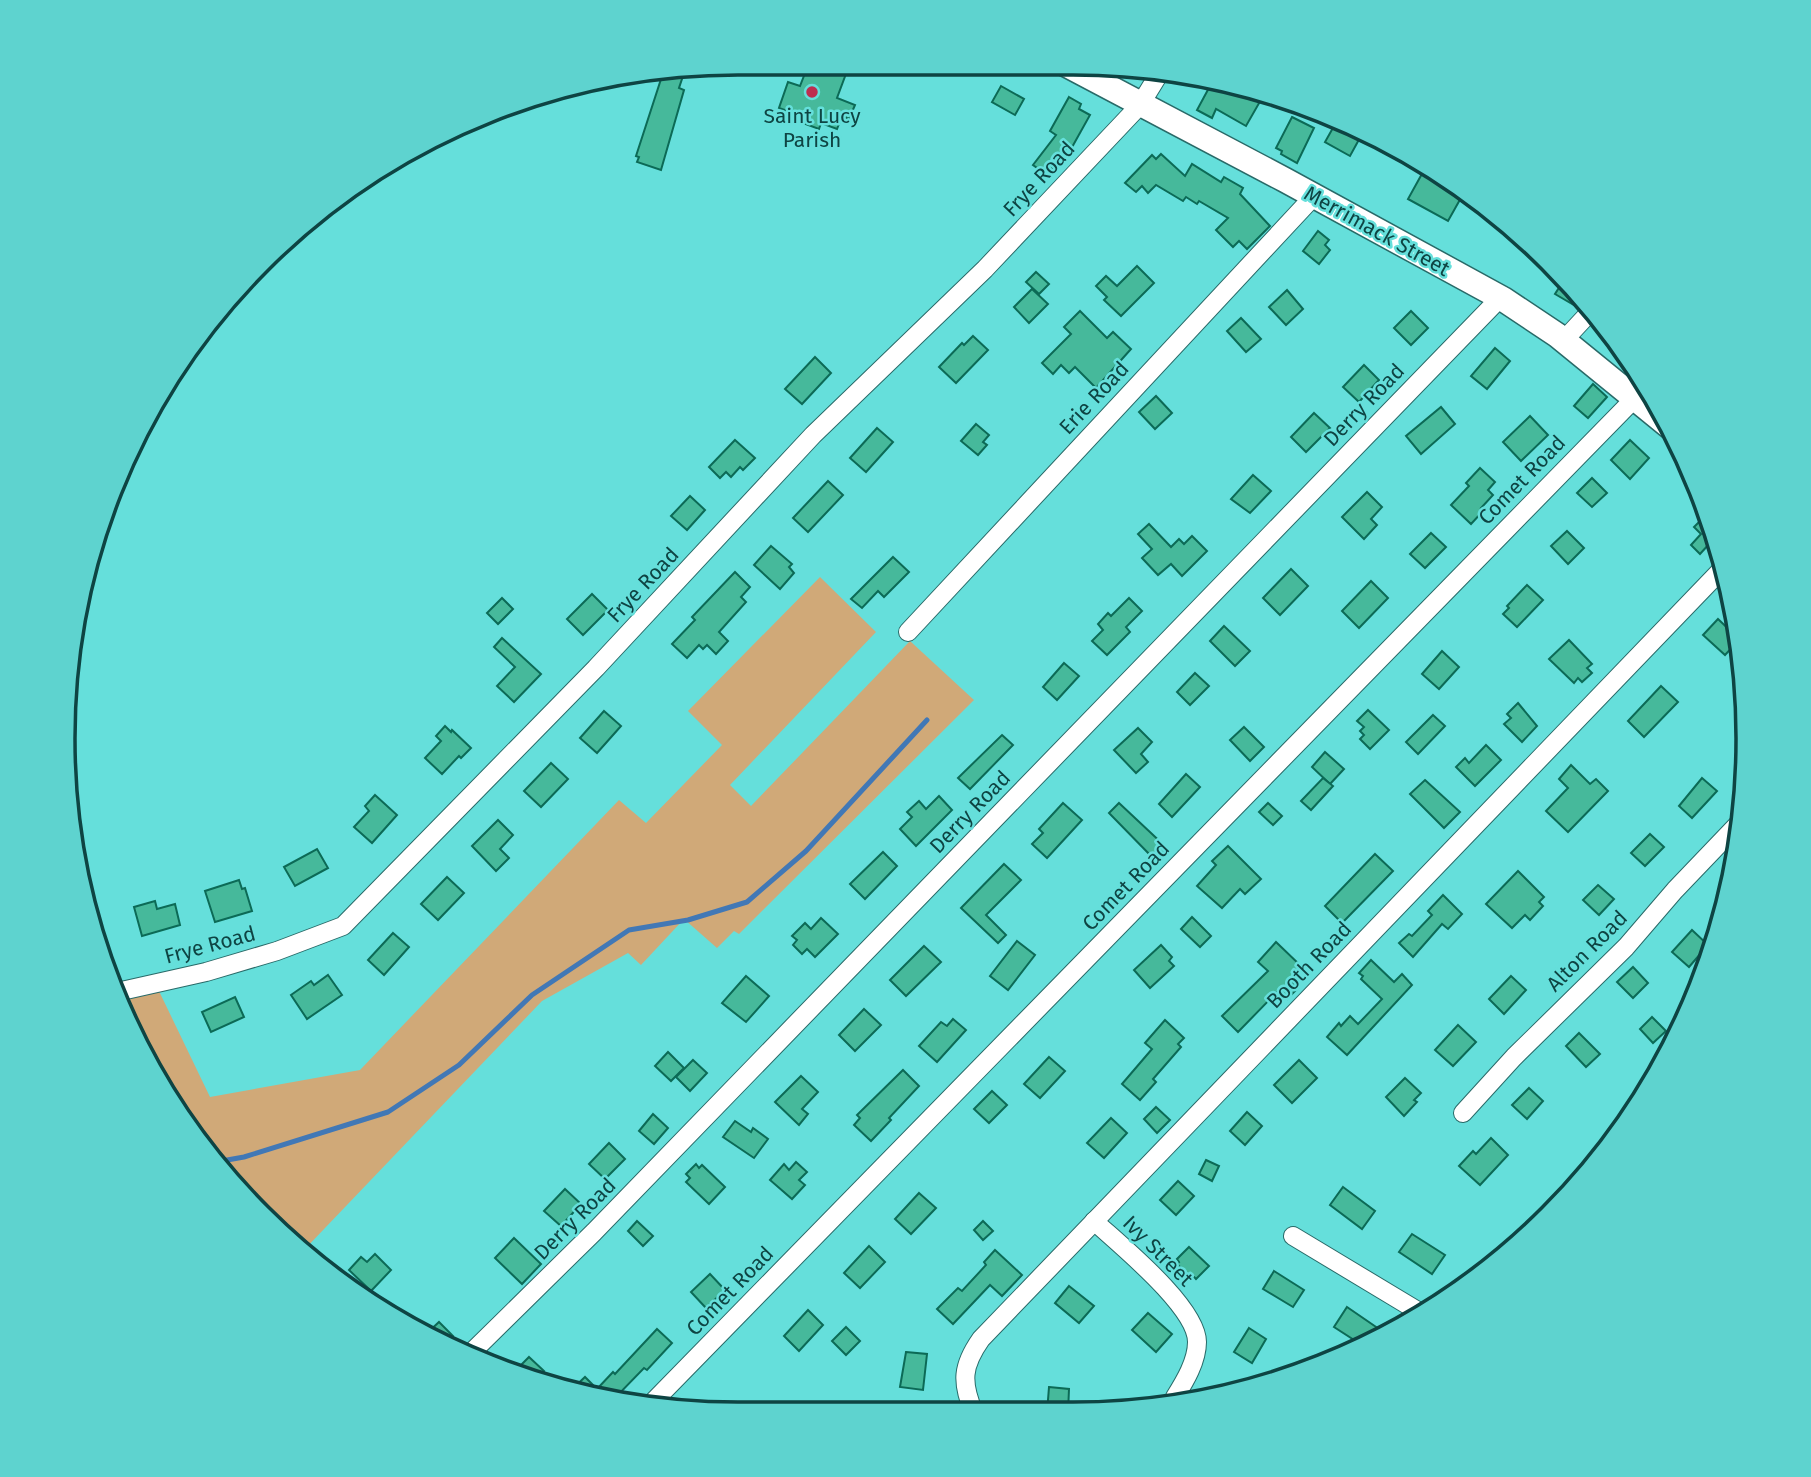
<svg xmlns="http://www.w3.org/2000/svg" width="1811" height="1477" viewBox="0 0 1811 1477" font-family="'Fira Sans',sans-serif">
<rect width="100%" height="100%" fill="#65dfdb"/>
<polygon fill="#d0a978" points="820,577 876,632 730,785 751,806 910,641 974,700 739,934 734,931 717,948 684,919 641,965 628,953 542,1001 303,1251 230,1184 133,1038 120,1000 158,989 210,1097 360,1070 619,800 646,823 722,745 688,711"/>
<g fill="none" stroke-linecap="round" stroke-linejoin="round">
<polyline stroke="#4178b6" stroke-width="5" points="216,1162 244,1157 388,1112 459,1065 532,995 629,930 688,920 747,902 806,851 927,720"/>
</g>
<g fill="#46b99b" stroke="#0c6a56" stroke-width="2">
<polygon points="809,63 850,63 837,98 855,105 849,119 842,116 837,129 821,123 819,129 797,121 799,115 779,108 788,82 800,86"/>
<polygon points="685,70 679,88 684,90 661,170 637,162 639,157 636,156 663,73"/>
<polygon points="1001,86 1024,99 1015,115 992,102"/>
<polygon points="1210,86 1262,98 1246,126 1216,109 1212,118 1197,110"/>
<polygon points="1069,97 1081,104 1079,109 1090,115 1071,149 1068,147 1047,175 1033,165 1056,135 1050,131"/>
<polygon points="1292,117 1314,128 1297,163 1281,154 1282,151 1276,148"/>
<polygon points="1338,119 1362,134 1350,156 1325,142"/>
<polygon points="1161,154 1185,176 1192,164 1221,182 1224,177 1243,188 1240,194 1270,226 1247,249 1239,241 1233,247 1216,230 1228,218 1199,201 1197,204 1186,197 1183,201 1156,185 1148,193 1142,186 1136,192 1125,183 1152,155 1156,159"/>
<polygon points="1423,172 1462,196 1448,221 1408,199"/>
<polygon points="1318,231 1329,240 1325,245 1330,250 1319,264 1303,251"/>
<polygon points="1137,266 1154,283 1121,316 1104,300 1107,297 1096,286 1106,276 1117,286"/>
<polygon points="1036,272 1049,284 1039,294 1026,282"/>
<polygon points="1564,280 1584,302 1579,308 1555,294"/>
<polygon points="1032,289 1048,304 1029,323 1014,307"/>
<polygon points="1287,290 1303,309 1286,325 1269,307"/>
<polygon points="1080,311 1107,338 1113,332 1131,349 1096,388 1075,367 1069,373 1061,365 1053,374 1042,363 1071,334 1064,327"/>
<polygon points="1411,311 1428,328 1411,345 1394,328"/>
<polygon points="1241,318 1261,339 1246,352 1227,331"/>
<polygon points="973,336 988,350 956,383 939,367 962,343 964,345"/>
<polygon points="1495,348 1510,361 1487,389 1471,376"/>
<polygon points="815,357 831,373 802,404 785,389"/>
<polygon points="1364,365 1379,380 1359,402 1343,387"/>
<polygon points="1593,384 1607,397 1588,418 1574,406"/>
<polygon points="1156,396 1172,413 1155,429 1139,412"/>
<polygon points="1441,407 1455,424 1421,454 1406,436"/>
<polygon points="1314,413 1330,428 1306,452 1291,437"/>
<polygon points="1530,416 1548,435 1521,461 1503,442"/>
<polygon points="976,424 989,435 983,442 987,445 978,455 961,441"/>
<polygon points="877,428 893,442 866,472 850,458"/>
<polygon points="735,440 755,458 743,470 740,467 731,477 726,472 720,478 709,467"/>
<polygon points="1630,440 1649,458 1630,479 1611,460"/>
<polygon points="1480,468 1495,482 1488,490 1493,495 1481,508 1484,510 1471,524 1451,505 1469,486 1466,483"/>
<polygon points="1253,475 1271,491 1250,513 1231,499"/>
<polygon points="1592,478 1607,493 1592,507 1577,493"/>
<polygon points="828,481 843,495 808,532 793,518"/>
<polygon points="1367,492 1382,507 1371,519 1377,525 1364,539 1342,517"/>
<polygon points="690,496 705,510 687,530 671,516"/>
<polygon points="1706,515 1710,525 1721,554 1710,543 1700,554 1691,545 1701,534 1694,527"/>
<polygon points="1149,524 1171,547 1179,539 1184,544 1192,536 1207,551 1182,576 1171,564 1158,575 1142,558 1152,549 1138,534"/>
<polygon points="1567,531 1584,548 1568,564 1551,546"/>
<polygon points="1431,533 1446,547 1425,568 1410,554"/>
<polygon points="771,546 792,564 789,567 794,573 780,589 754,565"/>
<polygon points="893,557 909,572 884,597 878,591 862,608 851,599"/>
<polygon points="1291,569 1308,586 1280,615 1263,598"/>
<polygon points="735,572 750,587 741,597 746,602 719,632 728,641 716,654 707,645 703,649 699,645 687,658 672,644 695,620 692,617"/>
<polygon points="1371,581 1388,598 1359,628 1342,611"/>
<polygon points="1527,585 1543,600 1517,627 1503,614 1509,608 1507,606"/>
<polygon points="592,594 608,610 583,635 567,619"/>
<polygon points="502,598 513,609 498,624 487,613"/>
<polygon points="1129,598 1142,611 1126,627 1130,632 1107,655 1092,641 1103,630 1098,624 1108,613 1111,616"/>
<polygon points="1718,619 1737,637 1738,641 1725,655 1703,635"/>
<polygon points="1224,626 1250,651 1235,666 1210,641"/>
<polygon points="502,638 541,674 514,702 497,686 515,667 494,647"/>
<polygon points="1569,640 1592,664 1587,668 1592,673 1582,682 1578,678 1574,683 1549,659"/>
<polygon points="1442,651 1459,667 1439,689 1422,674"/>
<polygon points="1064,663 1079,676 1057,700 1043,687"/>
<polygon points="1195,673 1209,686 1190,705 1177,692"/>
<polygon points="1661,686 1678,702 1644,737 1628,721"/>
<polygon points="1518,703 1537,726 1522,742 1504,724 1511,718 1507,714"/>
<polygon points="1368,710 1389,730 1370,749 1360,739 1364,735 1360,731 1364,727 1357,721"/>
<polygon points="604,711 621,726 597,753 580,738"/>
<polygon points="1433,715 1445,726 1418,754 1406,742"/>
<polygon points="445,726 451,732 452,730 471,748 461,758 459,756 442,774 425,758 441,741 436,736"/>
<polygon points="1244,727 1264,747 1250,761 1230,740"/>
<polygon points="1138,728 1152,742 1141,754 1148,762 1136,773 1114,750"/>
<polygon points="1002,735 1013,745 970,789 958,778"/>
<polygon points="1486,745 1501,760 1475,786 1456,767 1465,758 1469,763"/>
<polygon points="1325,752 1344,769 1330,784 1312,767"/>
<polygon points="551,763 568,779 541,807 524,791"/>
<polygon points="1571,765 1590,784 1596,779 1608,791 1568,832 1546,811 1568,788 1559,779"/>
<polygon points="1186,774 1200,787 1172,817 1159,804"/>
<polygon points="1323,778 1333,786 1311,810 1301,801"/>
<polygon points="1702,778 1717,791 1692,818 1679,806"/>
<polygon points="1425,780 1460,812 1444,828 1410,794"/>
<polygon points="375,795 397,815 372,843 354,827 369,811 365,806"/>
<polygon points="939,796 952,810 916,846 900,829 912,817 907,812 919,801 926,809"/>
<polygon points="1063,803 1082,820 1047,858 1032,844 1043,833 1039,829"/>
<polygon points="1119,803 1167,848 1155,860 1109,813"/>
<polygon points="1268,803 1282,816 1273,825 1259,812"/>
<polygon points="498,820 513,835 500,849 509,858 496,871 472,846"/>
<polygon points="1650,834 1664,847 1645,866 1631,853"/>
<polygon points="1228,846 1261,879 1245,894 1240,889 1222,908 1197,886 1216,865 1212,861"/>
<polygon points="317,849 328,868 295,886 284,867"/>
<polygon points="883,852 897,866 865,899 850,884"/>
<polygon points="1375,854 1393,871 1342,923 1325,906"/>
<polygon points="1004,864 1021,880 986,915 1006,935 998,943 961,908"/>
<polygon points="1518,871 1544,897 1539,902 1543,906 1530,920 1525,915 1512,928 1486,904"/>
<polygon points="447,877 464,893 438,920 421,904"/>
<polygon points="239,880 242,889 245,888 252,911 215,922 205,891"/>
<polygon points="1598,885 1614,899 1599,915 1583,900"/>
<polygon points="1443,895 1462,914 1448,929 1442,924 1413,957 1399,943 1409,934 1412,936 1432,915 1428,911"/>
<polygon points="155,901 157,909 175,904 180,925 142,936 134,907"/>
<polygon points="1192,917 1211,936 1200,947 1181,929"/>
<polygon points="821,918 838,934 815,957 807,949 802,954 793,945 797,940 792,936 805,923 811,929"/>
<polygon points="1692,930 1708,945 1689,967 1672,952"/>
<polygon points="393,933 409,947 384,975 368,960"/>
<polygon points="1017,941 1035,955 1008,990 990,976"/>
<polygon points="1276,942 1301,966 1293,975 1297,979 1293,983 1298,988 1287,999 1277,992 1238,1032 1222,1016 1268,971 1258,962"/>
<polygon points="1161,945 1172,957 1169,961 1174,966 1150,988 1134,970"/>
<polygon points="924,946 941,962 906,996 890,980"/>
<polygon points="1371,960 1394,982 1402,974 1412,985 1347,1055 1327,1037 1339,1023 1341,1026 1350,1016 1358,1024 1382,999 1361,979 1363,976 1359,973"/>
<polygon points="1633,967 1648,983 1633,998 1617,982"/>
<polygon points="328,975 342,995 307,1019 291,995 311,981 314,985"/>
<polygon points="746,976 769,996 746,1022 722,1003"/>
<polygon points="1511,976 1526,990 1504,1014 1489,999"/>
<polygon points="235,997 244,1017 211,1032 202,1012"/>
<polygon points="864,1009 881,1025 855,1051 839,1035"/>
<polygon points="1652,1017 1666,1031 1653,1043 1640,1029"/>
<polygon points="953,1019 966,1030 937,1062 919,1046 941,1022 947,1026"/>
<polygon points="1165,1020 1184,1038 1178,1044 1181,1047 1153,1079 1156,1082 1140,1100 1122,1084 1152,1049 1145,1043"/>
<polygon points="1458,1025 1476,1042 1453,1066 1435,1050"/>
<polygon points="1579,1033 1600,1054 1586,1067 1566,1046"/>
<polygon points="668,1052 684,1068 671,1081 655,1066"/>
<polygon points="1049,1057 1065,1071 1040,1098 1024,1084"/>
<polygon points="693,1060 707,1073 690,1091 676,1077"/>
<polygon points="1299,1060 1317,1078 1292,1103 1274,1085"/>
<polygon points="903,1070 919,1086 889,1118 891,1120 871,1141 854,1125 860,1118 857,1115"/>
<polygon points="801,1076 818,1092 802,1109 808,1114 799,1125 775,1102"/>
<polygon points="1405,1078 1421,1093 1414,1100 1417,1102 1404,1116 1386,1097"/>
<polygon points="1529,1088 1543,1101 1527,1119 1512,1105"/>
<polygon points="992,1091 1007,1105 989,1123 974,1109"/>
<polygon points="1156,1107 1170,1120 1157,1133 1144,1119"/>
<polygon points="1247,1112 1262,1126 1245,1145 1230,1131"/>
<polygon points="653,1114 668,1128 654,1144 639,1131"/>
<polygon points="1111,1118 1127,1133 1104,1158 1087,1143"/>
<polygon points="735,1121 751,1132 753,1128 768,1139 754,1158 723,1137"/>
<polygon points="1491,1138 1508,1155 1480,1185 1459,1166 1473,1151 1476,1154"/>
<polygon points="609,1143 625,1159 605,1179 589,1164"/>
<polygon points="1206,1160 1219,1166 1212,1181 1199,1174"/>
<polygon points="796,1162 807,1172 799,1180 805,1185 792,1199 770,1180 784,1164 789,1170"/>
<polygon points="696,1164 699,1168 702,1165 725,1187 709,1204 686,1182 690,1178 686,1174"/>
<polygon points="1178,1181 1194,1196 1176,1215 1160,1200"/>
<polygon points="1343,1187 1375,1211 1362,1229 1330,1205"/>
<polygon points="565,1189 581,1204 561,1226 544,1211"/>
<polygon points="919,1193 936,1208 911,1234 895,1219"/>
<polygon points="637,1221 653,1236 643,1246 628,1231"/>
<polygon points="983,1221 993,1231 983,1240 974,1230"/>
<polygon points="1412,1234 1445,1255 1432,1274 1399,1252"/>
<polygon points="514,1238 541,1264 522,1284 495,1258"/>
<polygon points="869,1246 885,1262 860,1288 844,1273"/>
<polygon points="1189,1247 1209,1266 1196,1279 1194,1277 1192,1279 1177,1264 1179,1262 1177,1259"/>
<polygon points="995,1250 1022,1275 1002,1296 990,1285 953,1324 937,1309 958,1288 962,1291 986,1265 984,1262"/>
<polygon points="375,1254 391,1270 371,1291 349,1270 361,1257 367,1262"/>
<polygon points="1274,1271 1304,1290 1293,1307 1263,1289"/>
<polygon points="710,1274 725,1290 706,1308 691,1292"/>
<polygon points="1069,1286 1094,1306 1079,1323 1055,1303"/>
<polygon points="1347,1307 1379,1329 1368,1345 1365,1347 1334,1327"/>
<polygon points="808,1310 823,1325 799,1351 784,1336"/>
<polygon points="1148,1313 1172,1334 1156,1352 1132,1330"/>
<polygon points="439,1322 453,1336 444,1346 425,1335"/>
<polygon points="846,1327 860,1341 846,1355 832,1341"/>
<polygon points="1249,1328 1266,1339 1252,1363 1234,1352"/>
<polygon points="657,1329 672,1343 647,1370 644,1368 614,1399 569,1392 585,1377 597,1389 613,1372 615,1374"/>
<polygon points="906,1352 927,1354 923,1390 900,1387"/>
<polygon points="529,1357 544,1371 535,1380 514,1372"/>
<polygon points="1049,1387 1069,1389 1068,1413 1047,1413"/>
</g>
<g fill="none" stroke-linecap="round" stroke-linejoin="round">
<g stroke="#296a68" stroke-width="20">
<g id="street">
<polyline points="1564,340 1592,310"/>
<polyline points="908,632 1314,196"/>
<polyline points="117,992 206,972 277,951 343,926 596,668 813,435 985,269 1140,105 1159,74"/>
<polyline points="1463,1113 1514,1057 1626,947 1675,890 1742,820"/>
<path d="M1094,1221c26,24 103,86 103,121 0,19 -12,39 -22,55"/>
<polyline points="1293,1236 1421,1313"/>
<polyline points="469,1355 594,1232 1500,298"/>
<polyline points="650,1405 1635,398"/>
<path d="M974,1413c-13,-31 -12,-47 7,-74l744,-773"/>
</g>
</g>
<g stroke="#296a68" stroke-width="27">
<polyline id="secondary" points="1065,64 1285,180 1503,299 1557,335 1670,427"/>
</g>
<use href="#street" stroke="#fff" stroke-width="18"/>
<use href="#secondary" stroke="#fff" stroke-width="24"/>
</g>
<circle fill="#be2e50" stroke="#65dfdb" stroke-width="2.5" cx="812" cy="92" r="7"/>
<g text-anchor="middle" stroke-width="5" stroke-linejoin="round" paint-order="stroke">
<g font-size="21" fill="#0e4443" stroke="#65dfdb">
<text x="812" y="123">Saint Lucy<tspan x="812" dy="24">Parish</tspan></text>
</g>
<g font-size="21" fill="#0e4443" stroke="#65dfdb">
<text transform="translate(1039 179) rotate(-47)" y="7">Frye Road</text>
<text transform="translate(1377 231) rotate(29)" y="7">Merrimack Street</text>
<text transform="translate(1094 398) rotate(-47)" y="7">Erie Road</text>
<text transform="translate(1364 405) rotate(-46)" y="7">Derry Road</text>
<text transform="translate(1522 480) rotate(-46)" y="7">Comet Road</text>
<text transform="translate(643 585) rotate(-47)" y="7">Frye Road</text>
<text transform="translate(970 812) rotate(-46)" y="7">Derry Road</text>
<text transform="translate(1126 886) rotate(-46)" y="7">Comet Road</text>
<text transform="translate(210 945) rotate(-15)" y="7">Frye Road</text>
<text transform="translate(1587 951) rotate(-45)" y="7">Alton Road</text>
<text transform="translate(1309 965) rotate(-46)" y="7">Booth Road</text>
<text transform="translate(575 1219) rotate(-45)" y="7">Derry Road</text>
<text transform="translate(1158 1251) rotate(45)" y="7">Ivy Street</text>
<text transform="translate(730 1291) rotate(-46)" y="7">Comet Road</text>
</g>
</g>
<path d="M0 0H1811V1477H0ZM738 75H1073A663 663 0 0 1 1736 738V739A663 663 0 0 1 1073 1402H738A663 663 0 0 1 75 739V738A663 663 0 0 1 738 75Z" fill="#5ed3cf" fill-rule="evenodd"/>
<path fill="none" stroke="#0e4443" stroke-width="3.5" d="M738 75H1073A663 663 0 0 1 1736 738V739A663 663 0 0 1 1073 1402H738A663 663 0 0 1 75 739V738A663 663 0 0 1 738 75Z"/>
</svg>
